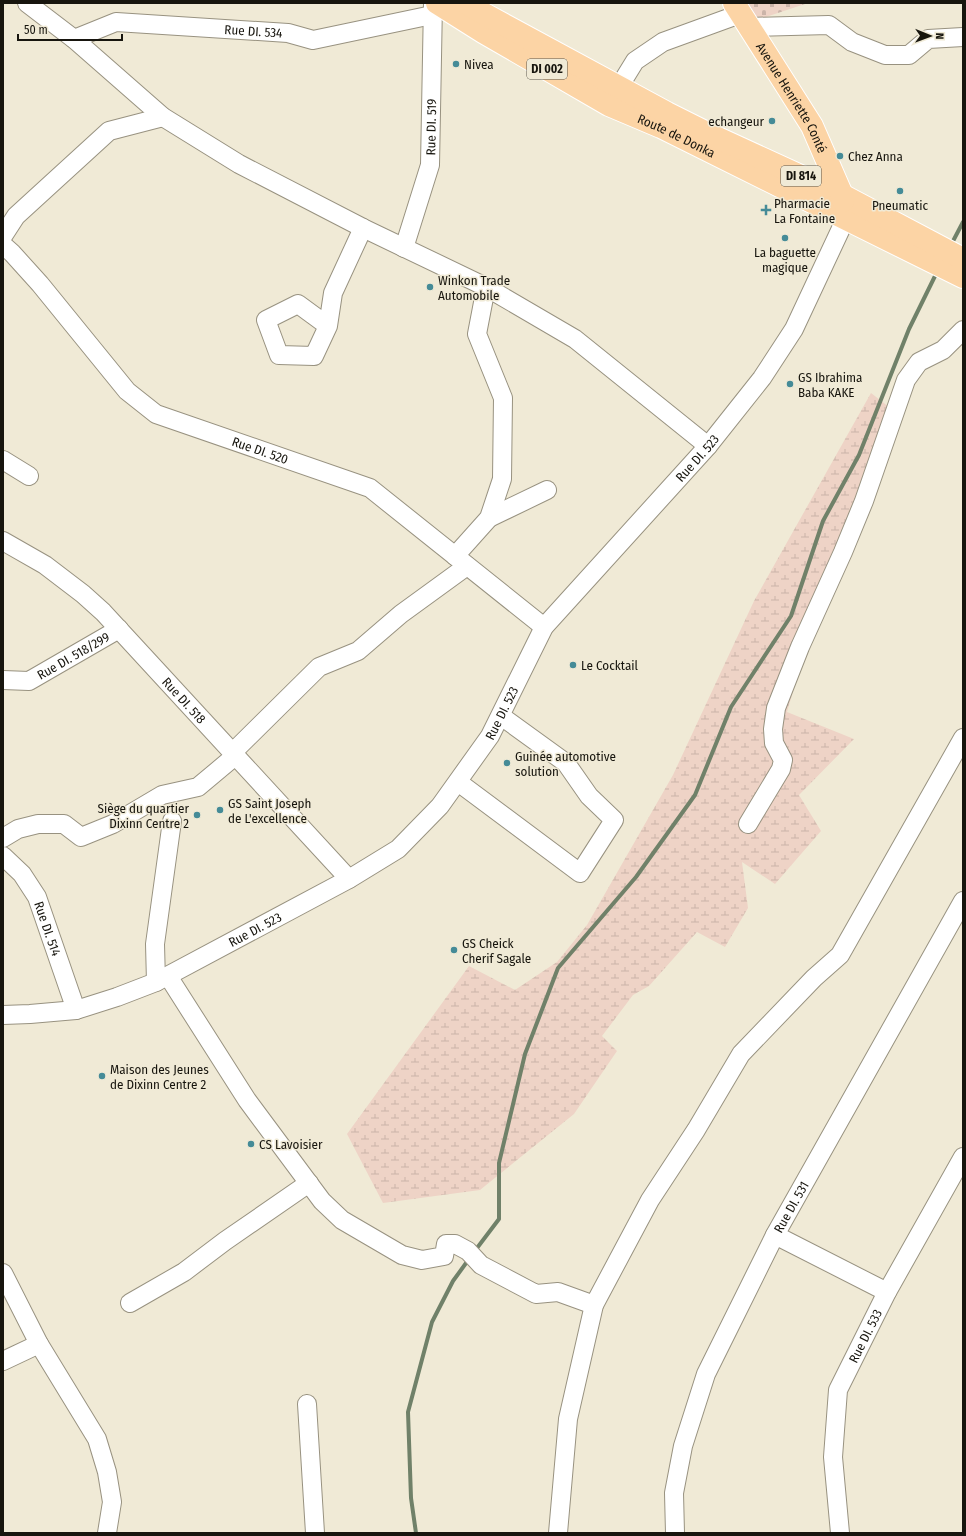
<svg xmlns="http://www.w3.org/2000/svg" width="966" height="1536" viewBox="0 0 966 1536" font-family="'Fira Sans Condensed',sans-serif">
<defs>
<pattern id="wetland-marsh" width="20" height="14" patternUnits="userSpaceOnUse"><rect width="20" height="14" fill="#eed3c6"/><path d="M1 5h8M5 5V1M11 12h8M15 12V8" fill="none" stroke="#cbb4a9"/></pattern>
<pattern id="cemetery-stones" width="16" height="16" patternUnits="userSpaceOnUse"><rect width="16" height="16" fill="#eed3c6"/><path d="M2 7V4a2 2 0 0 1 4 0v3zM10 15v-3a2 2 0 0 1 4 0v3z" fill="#cbb4a9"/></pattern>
</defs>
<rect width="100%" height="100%" fill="#f0ead6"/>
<polygon fill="url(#wetland-marsh)" points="871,393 889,407 815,616 787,712 854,739 799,795 821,831 775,884 742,862 748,908 725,947 697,932 649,986 633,995 602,1036 617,1051 574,1114 480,1190 383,1203 347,1134 469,966 515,990 557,962 587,925 673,775 754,601"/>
<polygon fill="url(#cemetery-stones)" points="743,3 808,3 751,22"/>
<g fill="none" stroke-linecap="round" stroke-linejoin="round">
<g stroke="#708169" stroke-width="4">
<polyline points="951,245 963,222"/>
<polyline points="474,1252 499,1219 499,1163 525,1054 558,968 636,877 695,795 731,707 791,616 823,521 859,455 909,329 937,272"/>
<polyline points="416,1533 411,1498 408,1412 432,1322 453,1281 469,1259"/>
</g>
<g stroke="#989280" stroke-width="20">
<g id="minor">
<polyline points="27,3 74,39 163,117 239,164 363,228 486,287 575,339 708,446"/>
<polyline points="749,27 829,25 852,42 885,55 909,55 928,39 963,37"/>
<path id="s1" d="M74,39l42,-17 172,11 25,7 119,-25"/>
<polyline points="619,87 635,61 663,42 740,14"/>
<polyline points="3,236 16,216 109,131 163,117"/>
<path id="s2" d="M3,245l9,8 28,31 87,107 29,23 214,74 174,139"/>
<path id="s3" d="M404,248l26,-83 3,-162"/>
<polyline points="328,326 298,304 266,320 279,355 314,356 328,326 333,293 363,228"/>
<polyline points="3,460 29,476"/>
<polyline points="489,518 547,490"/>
<path id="s4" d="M3,541l42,24 38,29 20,18 246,267"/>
<polyline points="455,556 489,518 502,479 503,398 477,334 486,287"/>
<path id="s5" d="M3,680l26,1 90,-52"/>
<polyline points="232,753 319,667 358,651 401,614 467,566"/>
<polyline points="458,782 580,873 614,820 589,796 566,763 501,716"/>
<polyline points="748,824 781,769 783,760 774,743 773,729 776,708 800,647 843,552 864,501 906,380 919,362 943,350 963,330"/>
<polyline points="3,838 18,829 38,824 64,824 81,837 113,824 162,795 198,787 235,756"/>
<path id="s6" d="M3,856l19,18 15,23 39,113"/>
<polyline points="168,976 247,1100 322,1201 342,1220 402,1255 422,1260 444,1256 446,1244 455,1244 468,1251 481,1265 536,1294 558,1292 594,1305"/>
<polyline points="156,982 155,944 172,821"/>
<path id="s7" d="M3,1015l27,-1 46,-4 41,-13 39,-15 193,-103 49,-30 42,-43 50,-70 54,-109 164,-181 54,-68 32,-49 51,-109"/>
<polyline points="775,1235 887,1292"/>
<polyline points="3,1273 39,1344 97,1439 107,1472 112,1502 107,1533"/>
<polyline points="130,1303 184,1272 225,1241 309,1183"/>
<polyline points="3,1361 39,1344"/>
<polyline points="307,1404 315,1533"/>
<polyline points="558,1533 568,1419 594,1305 650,1200 696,1130 741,1054 814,978 840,955 963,738"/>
<path id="s8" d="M675,1533l-1,-40 9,-47 23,-72 69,-139 188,-334"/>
<path id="s9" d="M840,1533l-7,-76 5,-67 49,-98 76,-135"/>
</g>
</g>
<g stroke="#fff" stroke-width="24">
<g id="major">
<path id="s10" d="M437,3l46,29 126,73 52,22 302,150"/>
<polyline points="466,3 486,15 667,113 711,135 842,195 963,259"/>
<path id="s11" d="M734,3l78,123 30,69 1,6"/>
</g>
</g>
<use href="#minor" stroke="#fff" stroke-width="18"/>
<use href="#major" stroke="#fcd4a5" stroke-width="22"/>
</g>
<g fill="#458b97" stroke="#f0ead6" stroke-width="1.5">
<circle cx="456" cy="64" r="4"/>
<circle cx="772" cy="121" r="4"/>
<circle cx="840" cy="156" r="4"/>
<circle cx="900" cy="191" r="4"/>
<path d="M764 204h4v4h4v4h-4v4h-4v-4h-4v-4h4z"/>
<circle cx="785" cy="238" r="4"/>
<circle cx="430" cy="287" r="4"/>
<circle cx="790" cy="384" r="4"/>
<circle cx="573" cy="665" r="4"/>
<circle cx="507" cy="763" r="4"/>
<circle cx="220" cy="810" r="4"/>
<circle cx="197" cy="815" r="4"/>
<circle cx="454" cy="950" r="4"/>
<circle cx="102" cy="1076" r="4"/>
<circle cx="251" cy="1144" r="4"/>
</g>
<g text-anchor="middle" stroke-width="3" stroke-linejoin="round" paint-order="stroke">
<g fill="#f0ead6" stroke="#58554a" stroke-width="1">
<rect x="527" y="59" width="40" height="20" rx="3"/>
<rect x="781" y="166" width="40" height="20" rx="3"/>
</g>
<g font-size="12" font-weight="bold" fill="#17150e">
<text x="547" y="73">DI 002</text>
<text x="801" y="180">DI 814</text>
</g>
<g font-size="13" fill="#17150e" stroke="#f0ead6">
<text dy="5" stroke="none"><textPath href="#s1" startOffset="183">Rue DI. 534</textPath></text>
<text dy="5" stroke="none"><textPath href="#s11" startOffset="111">Avenue Henriette Conté</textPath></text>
<text dy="5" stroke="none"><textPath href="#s3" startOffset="125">Rue DI. 519</textPath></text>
<text dy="5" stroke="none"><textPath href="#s10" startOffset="274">Route de Donka</textPath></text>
<text dy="5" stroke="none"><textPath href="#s2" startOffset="339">Rue DI. 520</textPath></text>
<text dy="5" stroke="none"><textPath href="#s7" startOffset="930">Rue DI. 523</textPath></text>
<text dy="5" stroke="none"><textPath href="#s5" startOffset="77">Rue DI. 518/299</textPath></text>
<text dy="5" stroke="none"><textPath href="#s4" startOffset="243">Rue DI. 518</textPath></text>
<text dy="5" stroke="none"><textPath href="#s7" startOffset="606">Rue DI. 523</textPath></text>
<text dy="5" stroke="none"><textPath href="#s6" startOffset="87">Rue DI. 514</textPath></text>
<text dy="5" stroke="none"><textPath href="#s7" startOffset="270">Rue DI. 523</textPath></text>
<text dy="5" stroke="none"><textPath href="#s8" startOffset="351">Rue DI. 531</textPath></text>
<text dy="5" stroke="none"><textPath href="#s9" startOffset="204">Rue DI. 533</textPath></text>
</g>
<g font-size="13" fill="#17150e" stroke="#f0ead6" text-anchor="start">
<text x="464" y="69">Nivea</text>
<text x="764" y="126" text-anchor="end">echangeur</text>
<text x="848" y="161">Chez Anna</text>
<text x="774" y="208">Pharmacie<tspan x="774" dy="15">La Fontaine</tspan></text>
<text x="900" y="210" text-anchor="middle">Pneumatic</text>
<text x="785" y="257" text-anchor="middle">La baguette<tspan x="785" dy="15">magique</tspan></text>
<text x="438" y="285">Winkon Trade<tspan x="438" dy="15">Automobile</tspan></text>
<text x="798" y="382">GS Ibrahima<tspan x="798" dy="15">Baba KAKE</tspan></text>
<text x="581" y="670">Le Cocktail</text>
<text x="515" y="761">Guinée automotive<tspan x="515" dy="15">solution</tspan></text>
<text x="228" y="808">GS Saint Joseph<tspan x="228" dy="15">de L'excellence</tspan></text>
<text x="189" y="813" text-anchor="end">Siège du quartier<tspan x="189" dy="15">Dixinn Centre 2</tspan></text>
<text x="462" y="948">GS Cheick<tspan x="462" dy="15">Cherif Sagale</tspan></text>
<text x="110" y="1074">Maison des Jeunes<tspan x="110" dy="15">de Dixinn Centre 2</tspan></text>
<text x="259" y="1149">CS Lavoisier</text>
</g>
</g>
<rect width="966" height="1536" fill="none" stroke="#17150e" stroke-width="8"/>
<g transform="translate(930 36) rotate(91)" stroke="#f0ead6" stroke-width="3" paint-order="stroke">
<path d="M0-3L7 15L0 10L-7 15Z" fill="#17150e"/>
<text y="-6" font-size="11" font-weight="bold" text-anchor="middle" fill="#17150e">N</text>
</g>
<path d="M18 34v6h104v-6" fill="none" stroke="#17150e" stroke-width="2"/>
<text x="24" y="34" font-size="12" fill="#17150e" stroke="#f0ead6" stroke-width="3" paint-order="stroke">50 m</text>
</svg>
